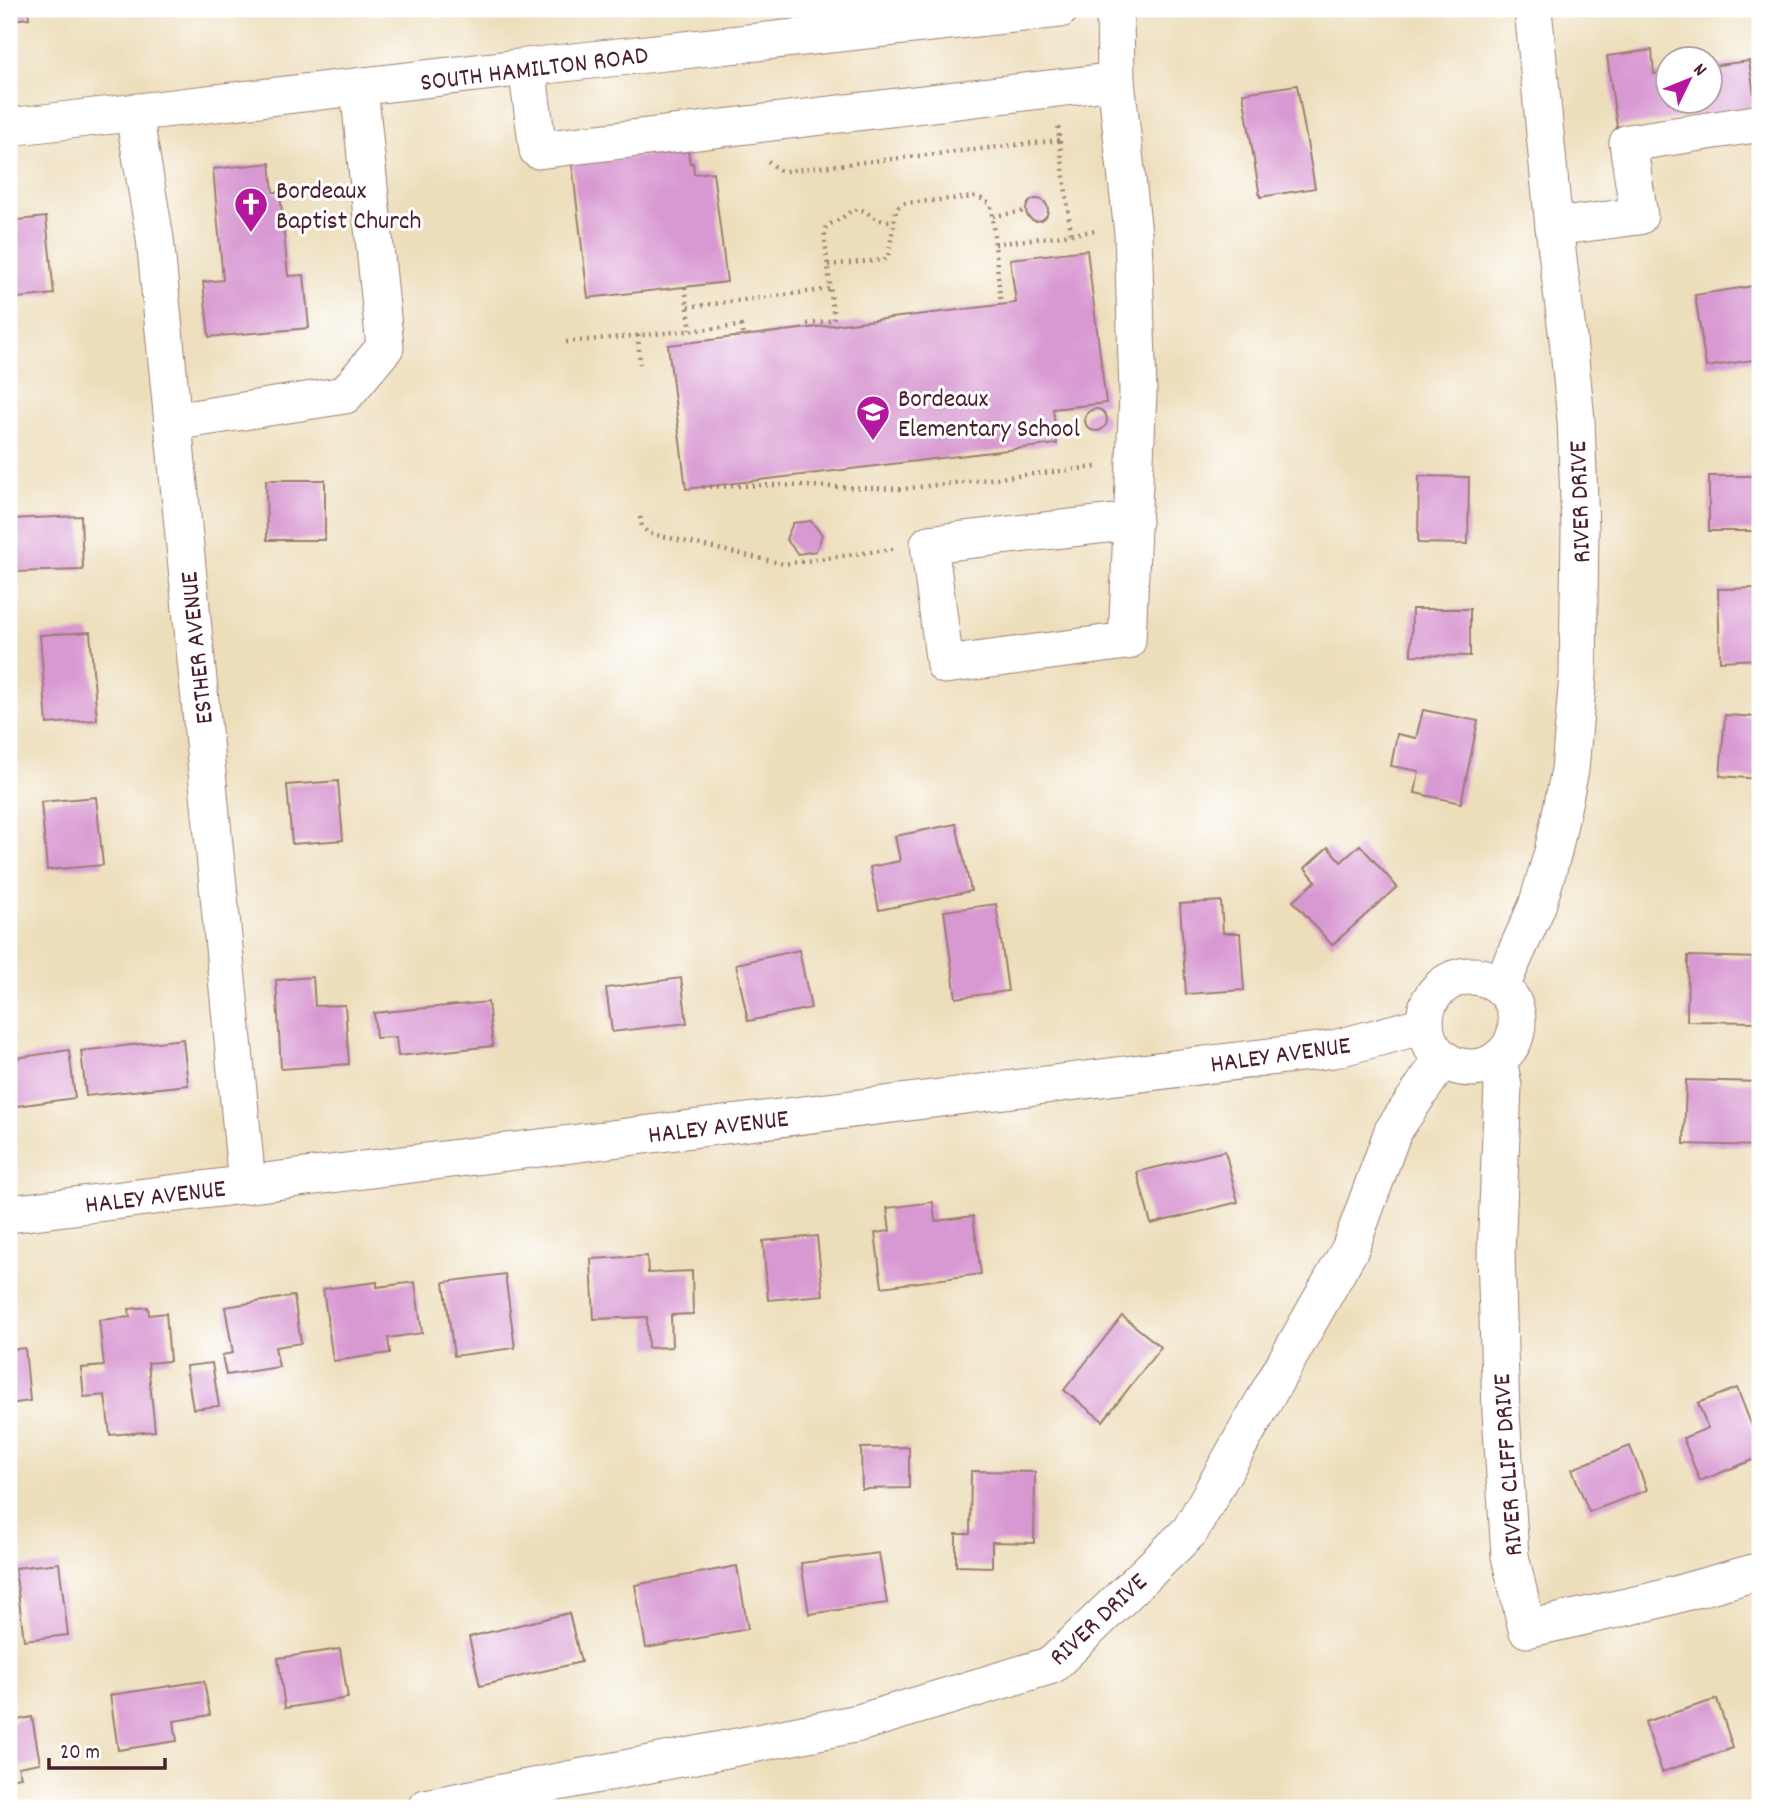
<svg xmlns="http://www.w3.org/2000/svg" width="1769" height="1817" viewBox="0 0 1769 1817" font-family="Dekko,sans-serif">
<rect width="100%" height="100%" fill="#fff"/>
<filter id="ink" filterUnits="userSpaceOnUse"><feTurbulence type="fractalNoise" baseFrequency=".0143" numOctaves="2"/><feDisplacementMap in="SourceGraphic" scale="14" xChannelSelector="R" yChannelSelector="G"/><feConvolveMatrix kernelMatrix="1 2 1 2 8 2 1 2 1" color-interpolation-filters="sRGB"/></filter>
<filter id="wash" filterUnits="userSpaceOnUse"><feTurbulence type="fractalNoise" baseFrequency=".00686" numOctaves="4" result="noise"/><feDisplacementMap in="SourceGraphic" scale="28" xChannelSelector="R" yChannelSelector="G"/><feGaussianBlur stdDeviation="1.57" result="paint"/><feColorMatrix in="noise" values="0 0 0 0 0 0 0 0 0 0 0 0 0 0 0 0 0 1.4 0 .05"/><feComposite in="paint" operator="in"/></filter>
<g filter="url(#wash)">
<rect width="100%" height="100%" fill="#eddebb"/>
<g id="blocks">
<g fill="#d898d1">
<polygon points="9,9 28,9 29,18 9,20"/>
<polygon points="1652,50 1654,74 1668,72 1668,102 1710,102 1710,66 1749,61 1756,107 1617,127 1607,56"/>
<polygon points="1297,85 1315,188 1260,197 1243,93"/>
<polygon points="688,151 690,163 693,163 694,174 713,172 727,282 588,298 572,164"/>
<polygon points="270,163 273,192 280,192 288,276 304,275 309,328 209,337 203,282 223,280 213,169"/>
<circle cx="1037" cy="210" r="11"/>
<polygon points="46,217 54,294 9,299 9,221"/>
<polygon points="1087,250 1106,403 1053,409 1057,444 686,489 668,345 1016,303 1010,259"/>
<polygon points="1760,285 1760,359 1706,367 1695,295"/>
<circle cx="1096" cy="420" r="11"/>
<polygon points="1419,476 1469,477 1468,544 1418,543"/>
<rect x="1709" y="476" width="51" height="55"/>
<polygon points="266,480 325,480 325,540 267,540"/>
<polygon points="81,516 83,570 10,572 9,519"/>
<polygon points="811,521 822,535 816,551 798,554 786,539 793,523"/>
<polygon points="1760,588 1760,659 1720,661 1718,589"/>
<polygon points="1412,609 1470,609 1470,656 1411,655"/>
<polygon points="90,632 97,720 47,724 40,635"/>
<polygon points="1423,710 1478,721 1461,803 1415,793 1419,771 1391,766 1397,734 1416,738"/>
<polygon points="1725,715 1760,717 1760,779 1720,776"/>
<polygon points="338,781 343,840 292,844 287,785"/>
<polygon points="96,797 103,865 47,870 41,802"/>
<polygon points="956,824 971,891 879,910 870,867 900,861 895,836"/>
<polygon points="1360,845 1397,887 1332,945 1293,901 1316,881 1305,868 1328,847 1341,862"/>
<polygon points="1221,901 1223,933 1240,933 1244,990 1186,994 1180,904"/>
<polygon points="996,904 1008,991 956,998 944,911"/>
<polygon points="799,950 811,1008 748,1021 736,964"/>
<polygon points="1688,956 1760,958 1760,1022 1687,1021"/>
<polygon points="313,977 315,1006 345,1005 349,1064 281,1069 276,980"/>
<polygon points="681,978 687,1023 612,1032 606,988"/>
<polygon points="488,1002 493,1046 398,1056 396,1037 376,1038 374,1013"/>
<polygon points="183,1039 188,1085 86,1096 81,1051"/>
<polygon points="69,1050 75,1098 9,1107 9,1059"/>
<polygon points="1686,1080 1760,1082 1760,1146 1684,1144"/>
<polygon points="1225,1151 1238,1202 1151,1224 1137,1172"/>
<polygon points="933,1202 935,1221 973,1216 981,1274 882,1287 875,1233 890,1231 887,1208"/>
<polygon points="817,1236 823,1295 768,1300 763,1241"/>
<polygon points="647,1256 648,1273 692,1271 693,1314 671,1315 672,1347 648,1348 647,1317 594,1319 591,1259"/>
<polygon points="505,1274 515,1348 454,1356 444,1282"/>
<polygon points="377,1282 377,1287 415,1282 422,1333 388,1338 390,1353 333,1361 323,1289"/>
<polygon points="294,1296 301,1343 275,1347 279,1367 226,1375 222,1355 233,1353 225,1307"/>
<polygon points="148,1307 149,1315 166,1313 170,1361 148,1363 155,1431 110,1435 105,1395 84,1397 81,1368 104,1366 99,1320 130,1317 129,1309"/>
<polygon points="1122,1316 1161,1347 1103,1421 1064,1390"/>
<polygon points="25,1348 30,1401 9,1404 9,1350"/>
<polygon points="212,1363 219,1406 193,1409 186,1366"/>
<polygon points="1737,1388 1760,1447 1760,1457 1700,1481 1683,1438 1708,1428 1698,1403"/>
<polygon points="1630,1446 1647,1490 1589,1512 1572,1469"/>
<polygon points="909,1447 909,1488 862,1489 861,1448"/>
<polygon points="971,1471 1035,1472 1034,1543 992,1542 992,1567 956,1566 956,1534 970,1534"/>
<polygon points="879,1553 887,1603 809,1614 801,1563"/>
<polygon points="59,1563 68,1635 24,1640 15,1568"/>
<polygon points="737,1566 748,1629 646,1648 635,1585"/>
<polygon points="569,1613 581,1662 480,1686 469,1637"/>
<polygon points="340,1649 348,1698 285,1708 278,1658"/>
<polygon points="204,1681 210,1715 174,1721 177,1741 118,1750 110,1695"/>
<polygon points="1717,1699 1733,1748 1662,1772 1645,1722"/>
<polygon points="32,1717 40,1763 18,1767 21,1777 9,1779 9,1722"/>
</g>
</g>
</g>
<g filter="url(#ink)">
<use href="#blocks" fill-opacity="0" stroke="#9c7e73" stroke-width="2"/>
<g fill="none" stroke-linecap="round" stroke-linejoin="round">
<g stroke="#9c7e73" stroke-width="39">
<g id="minor">
<polyline points="1115,9 1116,81 1133,233 1138,393 1127,641 945,665 929,544 1133,521"/>
<polyline points="527,67 538,150 1116,81"/>
<polyline points="134,114 155,238 247,1184"/>
<polyline points="9,127 527,67 1060,9"/>
<polyline points="1554,227 1639,216 1628,143 1755,124 1760,127"/>
<polyline points="173,422 345,395 385,347 359,87"/>
<circle cx="1471" cy="1022" r="46"/>
<polyline points="1501,986 1537,906 1553,852 1570,770 1578,676 1580,528 1576,420 1568,339 1554,227 1533,9"/>
<polyline points="1498,1059 1503,1086 1496,1254 1501,1412 1510,1556 1527,1629 1653,1601 1760,1571"/>
<polyline points="9,1214 1334,1049 1425,1025"/>
<polyline points="426,1808 859,1723 1052,1665 1190,1531 1350,1249 1393,1131 1443,1058"/>
</g>
</g>
<g stroke="#9c7e73" stroke-width="4.5" stroke-dasharray="2 5" stroke-linecap="butt">
<polyline points="1058,127 1071,234"/>
<polyline points="768,161 779,170 785,171 1060,140"/>
<polyline points="993,216 1026,211"/>
<polyline points="995,244 1095,231"/>
<polyline points="828,265 883,260 888,257 896,211 898,207 905,203 974,197 982,199 991,205 1001,305"/>
<polyline points="685,287 691,330"/>
<polyline points="688,307 831,289"/>
<path d="M807,324l27,-4 -9,-79c-1,-15 1,-15 13,-21 5,-2 9,-7 14,-9 11,-5 16,4 25,8 5,2 12,2 17,2"/>
<polyline points="638,335 640,364"/>
<polyline points="566,342 741,326 743,336"/>
<polyline points="703,487 773,485 901,489 1096,467"/>
<polyline points="640,517 642,526 648,533 784,564 893,549"/>
</g>
<use href="#minor" stroke="#fff" stroke-width="37"/>
</g>
</g>
<defs>
<g id="church-pin" transform="scale(1.75)"><path d="M0 17L-7.5 6A9.5 9.5 0 1 1 7.5 6Z" fill="#b5179e" stroke="#fff"/><path d="M-1.2-6h2.4v3.5h3.3v2.4h-3.3V6h-2.4V-.1h-3.3v-2.4h3.3Z" fill="#fff"/></g>
<g id="school-pin" transform="scale(1.75)"><path d="M0 17L-7.5 6A9.5 9.5 0 1 1 7.5 6Z" fill="#b5179e" stroke="#fff"/><path d="M0-5L7-2L0 1L-7-2ZM-4 1L0 2.5L4 1V4Q0 6-4 4Z" fill="#fff"/></g>
</defs>
<g fill-rule="evenodd">
<use href="#church-pin" x="251" y="204"/>
<use href="#school-pin" x="873" y="412"/>
</g>
<g text-anchor="middle" stroke-width="6" stroke-linejoin="round" paint-order="stroke">
<g font-size="26" fill="#4a1f2b" stroke="#fff">
<text transform="translate(534 67) rotate(-7)" y="9">SOUTH HAMILTON ROAD</text>
<text transform="translate(1578 502) rotate(-92)" y="9">RIVER DRIVE</text>
<text transform="translate(195 648) rotate(-96)" y="9">ESTHER AVENUE</text>
<text transform="translate(1280 1053) rotate(-8)" y="9">HALEY AVENUE</text>
<text transform="translate(718 1125) rotate(-7)" y="9">HALEY AVENUE</text>
<text transform="translate(155 1195) rotate(-7)" y="9">HALEY AVENUE</text>
<text transform="translate(1506 1465) rotate(-94)" y="9">RIVER CLIFF DRIVE</text>
<text transform="translate(1097 1618) rotate(-43)" y="9">RIVER DRIVE</text>
</g>
<g font-size="26" fill="#4a1f2b" stroke="#fff" text-anchor="start">
<text x="276" y="198">Bordeaux<tspan x="276" dy="30">Baptist Church</tspan></text>
<text x="898" y="406">Bordeaux<tspan x="898" dy="30">Elementary School</tspan></text>
</g>
</g>
<rect width="1769" height="1817" fill="none" stroke="#fff" stroke-width="35"/>
<g transform="translate(1689 80) rotate(47)"><circle r="33" fill="#ffffff" stroke="#b7a5aa" stroke-width="2"/>
<path d="M0-5L12 26L0 18L-12 26Z" fill="#b5179e"/>
<text y="-10" font-size="19" font-weight="bold" text-anchor="middle" fill="#4a1f2b">N</text>
</g>
<path d="M49 1758v10h116v-10" fill="none" stroke="#4a1f2b" stroke-width="3.5"/>
<text x="60" y="1758" font-size="21" fill="#4a1f2b" stroke="#ffffff" stroke-width="5" paint-order="stroke">20 m</text>
</svg>
